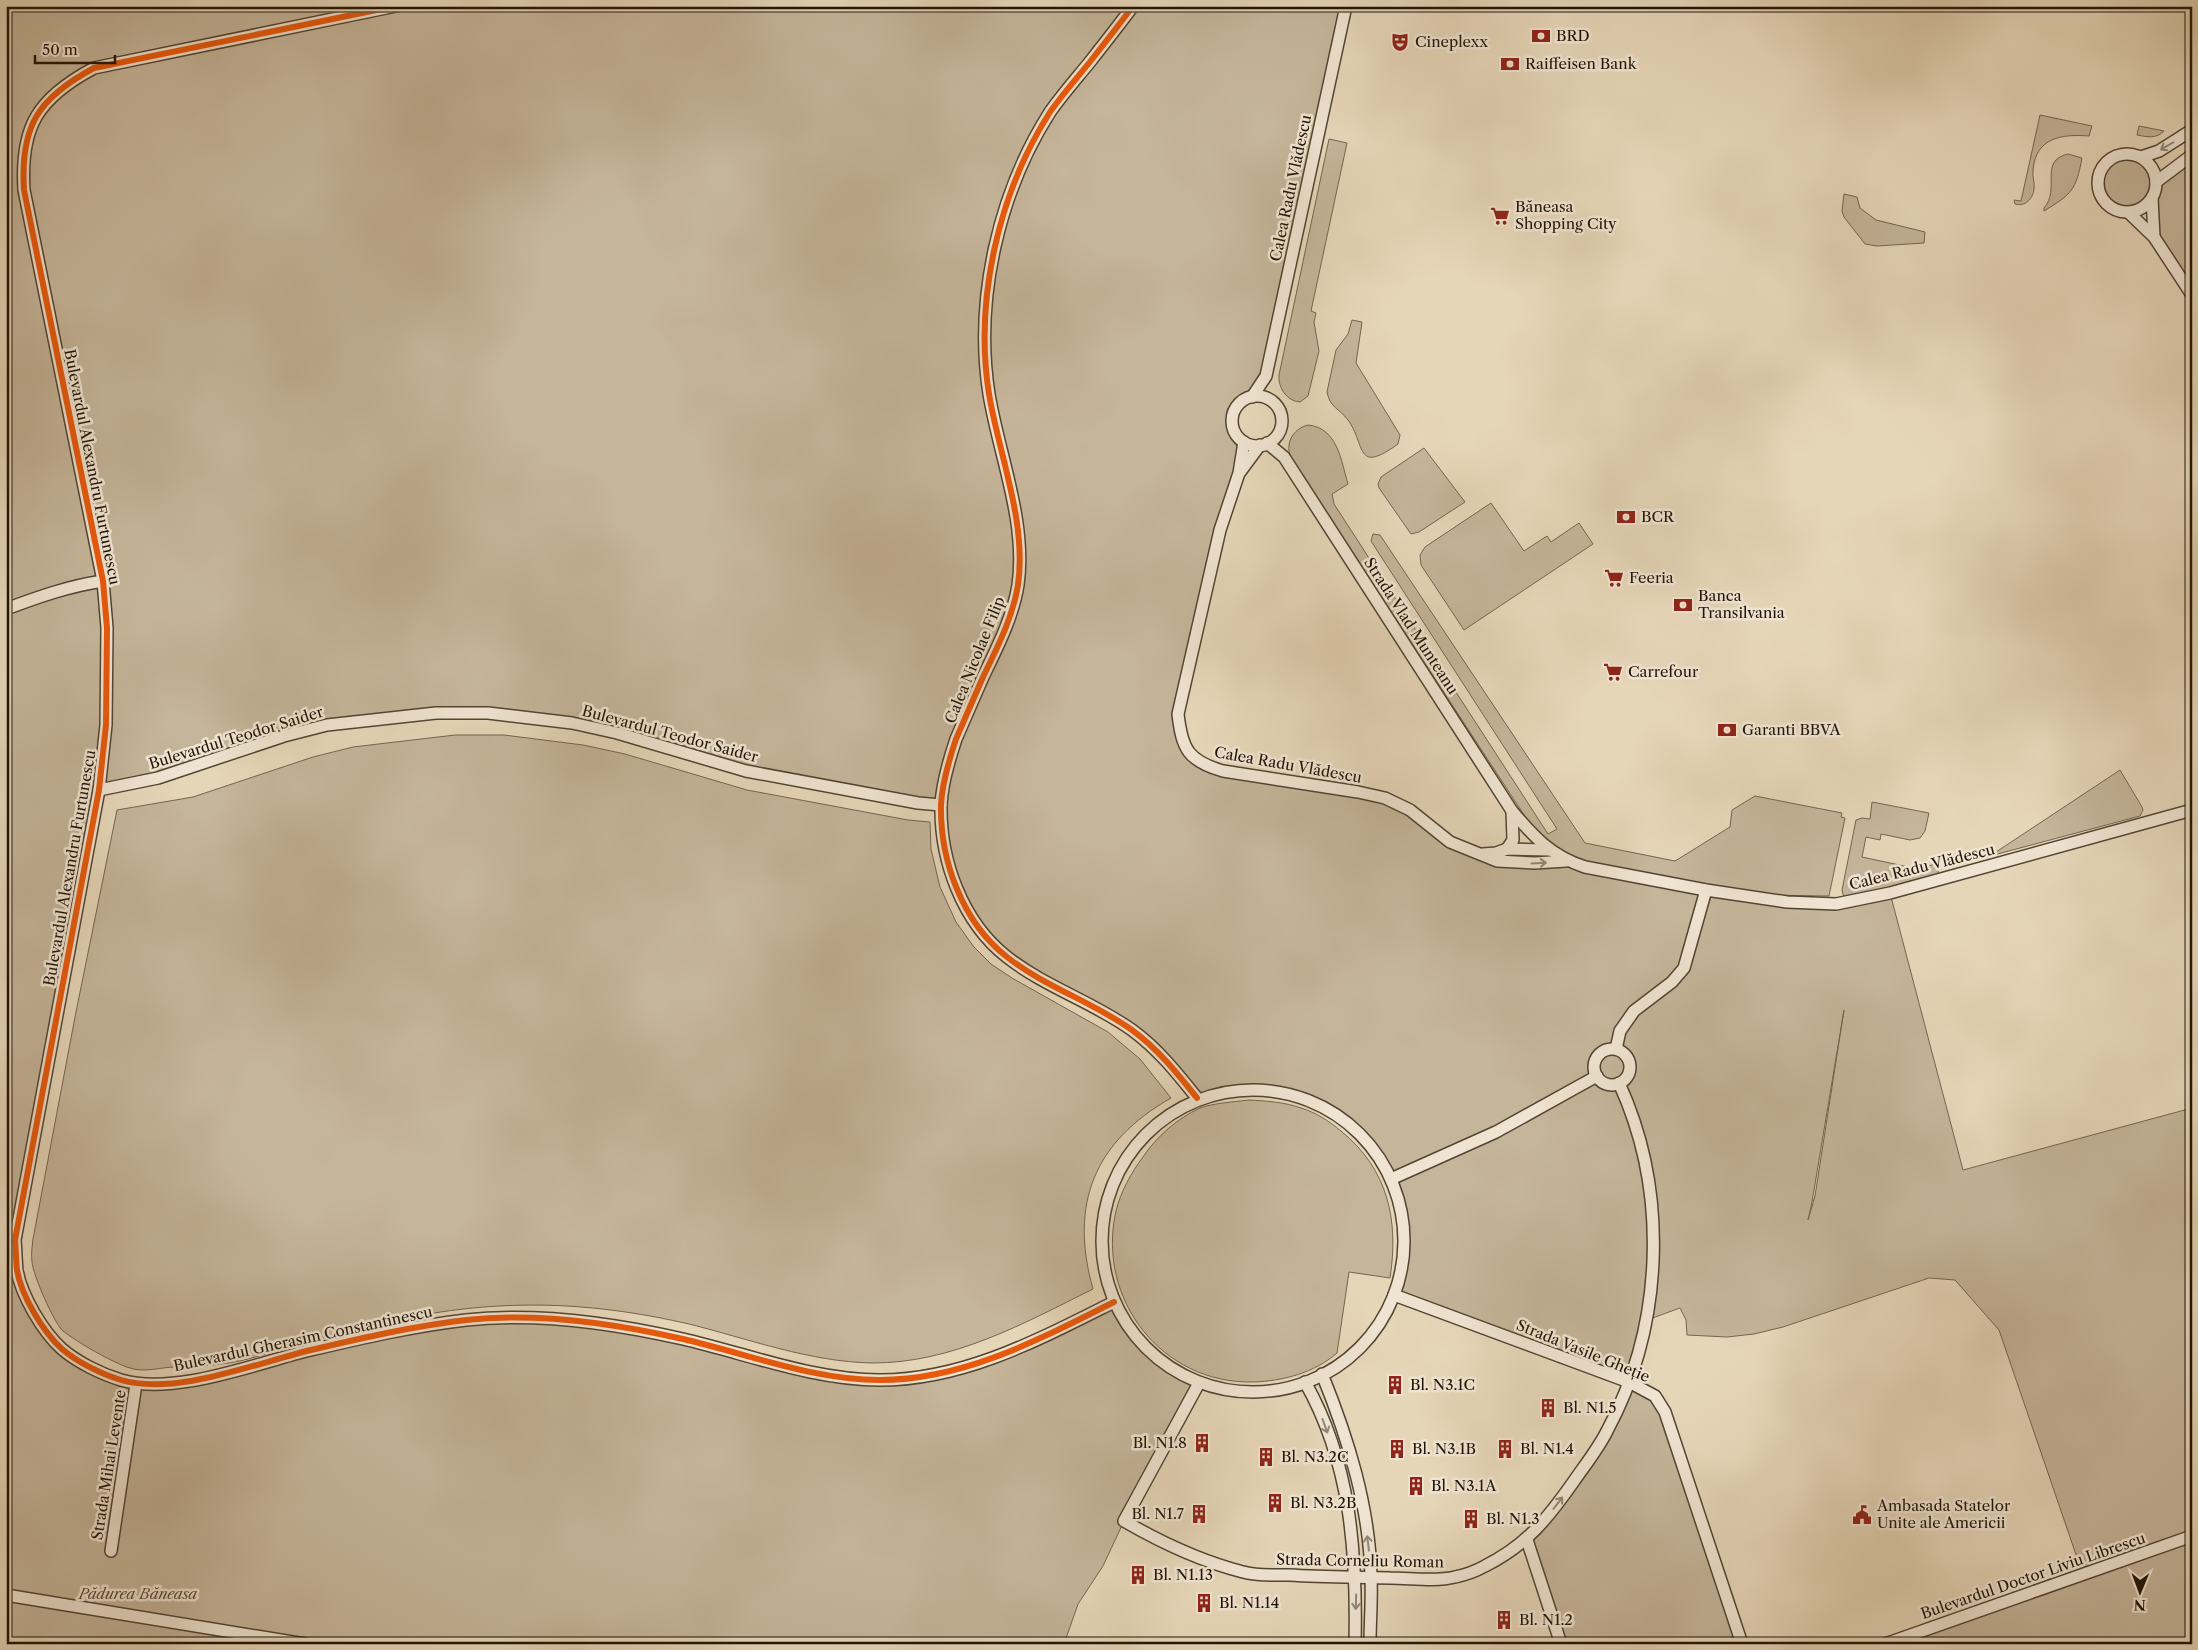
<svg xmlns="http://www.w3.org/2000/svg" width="2198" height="1650" viewBox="0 0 2198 1650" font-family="'Libre Caslon Text',serif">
<rect width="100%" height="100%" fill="#e6d6b8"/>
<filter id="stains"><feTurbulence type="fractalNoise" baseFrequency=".004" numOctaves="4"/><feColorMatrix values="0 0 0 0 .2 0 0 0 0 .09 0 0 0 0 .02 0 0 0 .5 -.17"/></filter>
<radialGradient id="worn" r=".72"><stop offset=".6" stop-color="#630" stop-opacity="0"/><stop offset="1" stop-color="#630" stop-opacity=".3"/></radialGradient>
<g fill="#c5b59a" stroke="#736550" fill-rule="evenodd">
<path d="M6,6h1340l-85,390c-32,-3 -39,37 -9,49l-25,60 -47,227 23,33 182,33 94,56 87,7 246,43 78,-11 73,277 229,-62v536h-307l198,-69 -84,-245 -44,-50 -26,-2 -146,49 -29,7 -27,3 -40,-2 -1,-15 -6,-12 -33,12 -18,62 26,14 87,248h-181l-34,-104 58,-74 44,-84 -235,-87c30,-88 -20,-188 -114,-204 -28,-4 -56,2 -83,7l-48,-55 -143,-87 -46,-61 -19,-90 -195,-34 -129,-38 -129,-20 -161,12 -228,65 -84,450 2,32 25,53 45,40 71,19 252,-56 154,-8 283,57 111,-7 156,-68c18,38 48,62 85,81l-75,138 -21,45 -25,38 -14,40h-1058zM1844,1010l-29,186 -7,24 4,-18z"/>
<path d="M2040,115l52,11 -3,10c-27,-2 -53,1 -56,34 -1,6 2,13 1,19 -1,10 -9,18 -19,15l-1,-4 7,1z"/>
<path d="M2139,126l25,5c-8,8 -16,6 -27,4z"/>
<path d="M1329,139l18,4 -36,168 5,2 -2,9 5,29 -11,45 -8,6c-13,-1 -22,-14 -21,-27z"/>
<path d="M2068,154l14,4c-6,32 -10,36 -38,53v-3c17,-19 -6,-47 24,-54z"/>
<polygon points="2192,155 2192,295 2154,237 2152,198 2156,182"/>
<circle cx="2127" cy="183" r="23"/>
<polygon points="1844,194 1857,197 1860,208 1876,220 1925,232 1924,243 1877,246 1865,244 1844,217 1842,211"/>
<path d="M1352,320l10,2 -6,41 44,72 -2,9c-43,31 -32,1 -50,-24 -9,-12 -18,-12 -21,-28l9,-42 12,-16z"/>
<path d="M1308,425c30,3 33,36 40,59l-16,10 2,10 214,330 9,-5 -186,-288 2,-7 7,1 205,308 90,18 55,-34 2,-17 23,-14 87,17 -1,4 4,1 -16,78 -71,-1 -187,-36 -20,-13 -23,-25 -236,-361c-8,-15 0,-31 16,-35z"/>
<polygon points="1424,448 1465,502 1419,532 1411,534 1379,488 1378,484 1381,477"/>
<polygon points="1491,503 1524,551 1547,536 1551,542 1579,523 1593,544 1464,630 1421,565 1420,555 1425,547"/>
<path d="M455,735h49l79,10 42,9 122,36 161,30 22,2 1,27 9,38 16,35 18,25 17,17 21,14 96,54 32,27 31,39c-77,44 -102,106 -78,191 -70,35 -141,74 -220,74 -63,-1 -124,-24 -184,-39 -87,-20 -167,-25 -255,-11 -48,8 -96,21 -143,34 -21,5 -42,13 -62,16 -18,3 -35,3 -53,4 -15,0 -32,6 -46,1 -17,-5 -53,-26 -67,-37 -9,-8 -30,-56 -31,-69 -1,-7 0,-15 1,-23l43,-227 41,-202 76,-13 120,-40 40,-10z"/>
<polygon points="2120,770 2142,807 2143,810 2140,816 1990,856"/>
<polygon points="1872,802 1929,813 1925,831 1920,838 1910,840 1881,834 1880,840 1866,837 1862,857 1918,869 1935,864 1939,868 1937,876 1849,898 1844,898 1842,890 1856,820 1862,818 1870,819"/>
<path d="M1249,1100c18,1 35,2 52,8 14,4 28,13 40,23 47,38 58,89 49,147l-41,-6 -12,81c-23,20 -54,28 -84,29 -91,2 -157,-83 -137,-171 5,-20 15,-38 27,-54 13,-20 35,-39 57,-49 14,-5 33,-6 49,-8z"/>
</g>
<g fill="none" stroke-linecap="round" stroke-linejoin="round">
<g stroke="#524533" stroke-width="14">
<g id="minor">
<path d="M396,6l-302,62c-56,30 -74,58 -70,122l79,391 4,47 -1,97 -7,65 -84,450c1,10 1,21 2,30 4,25 26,62 45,79 15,13 39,25 59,31 55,16 135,-17 190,-30 51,-12 103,-24 155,-30 72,-8 147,3 217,19 65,15 130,41 197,41 84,0 160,-41 234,-78"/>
<path d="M1133,6c-14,19 -29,38 -44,57 -13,16 -27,32 -39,49 -51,80 -76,187 -61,282 10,61 38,128 29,191 -5,32 -21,63 -35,92 -9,21 -18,41 -27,62 -7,21 -14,44 -15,66 -1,55 21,117 66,152 38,30 86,45 125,73 26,19 45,43 65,68"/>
<circle cx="2127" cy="183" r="29"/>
<polyline points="2141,157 2159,151 2192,130"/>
<polyline points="2156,182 2192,155"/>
<polyline points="2152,198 2154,237"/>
<polyline points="2129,213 2154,237 2192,295"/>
<circle cx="1257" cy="421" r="25"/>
<polyline points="1252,397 1266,376 1346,6"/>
<path d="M1244,442l-5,31 -19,57 -42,184c4,35 10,47 45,57l135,21 27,6 25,12 40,32 47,19 38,2 31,-2"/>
<path d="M1267,443l17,14 228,354c22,26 39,45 73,56l121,23 81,12 49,2 54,-11 302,-83"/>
<polyline points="1240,472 1260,445"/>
<path d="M6,609c32,-12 63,-23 97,-28"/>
<polyline points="99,790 158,778 284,736 327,725 436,713 488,713 572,723 617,733 746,771 918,803 941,805"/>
<polyline points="1507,849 1513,840 1512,811"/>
<polyline points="1483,854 1496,853 1507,849 1549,850"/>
<polyline points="1616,1049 1620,1031 1634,1011 1672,982 1684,968 1706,890"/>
<circle cx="1612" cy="1067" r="18"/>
<circle cx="1253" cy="1241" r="151"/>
<polyline points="1391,1179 1496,1132 1597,1076"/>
<polyline points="1394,1295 1629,1382 1655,1396 1665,1412 1742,1644"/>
<path d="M1322,1374c26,64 48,134 49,204 1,22 -1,44 -1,66"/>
<path d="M1305,1382c46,81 52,171 50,262"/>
<path d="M1199,1383l-75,138c38,22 76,40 119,51 14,4 31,3 46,3 33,2 67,2 101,3 21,0 45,4 65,-1 10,-2 21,-6 30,-11 42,-21 63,-48 89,-85 11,-16 24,-32 33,-50 57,-106 62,-239 12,-348"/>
<polyline points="1527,1540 1561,1644"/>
<polyline points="111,1551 136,1384"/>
<polyline points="6,1595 305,1644"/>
<polyline points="1885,1644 2192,1536"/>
</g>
</g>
<use href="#minor" stroke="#efe4d1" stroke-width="11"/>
<g stroke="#efe4d1" stroke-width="9">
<g id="cycleway">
<path d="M396,6l-302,62c-56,30 -74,58 -70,122l79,391 4,47 -1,97 -7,65 -84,450c1,10 1,21 2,30 4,25 26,62 45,79 15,13 39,25 59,31 55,16 135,-17 190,-30 51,-12 103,-24 155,-30 72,-8 147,3 217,19 65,15 130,41 197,41 84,0 160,-41 234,-78"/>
<path d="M1133,6c-14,19 -29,38 -44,57 -13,16 -27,32 -39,49 -51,80 -76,187 -61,282 10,61 38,128 29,191 -5,32 -21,63 -35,92 -9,21 -18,41 -27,62 -7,21 -14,44 -15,66 -1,55 21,117 66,152 38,30 86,45 125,73 26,19 45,43 65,68"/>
</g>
</g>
<use href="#cycleway" stroke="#e8590c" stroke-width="6"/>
</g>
<defs><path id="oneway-shaft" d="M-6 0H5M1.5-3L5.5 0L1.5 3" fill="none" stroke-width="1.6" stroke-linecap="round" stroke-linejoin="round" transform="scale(1.25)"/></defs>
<g stroke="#928776">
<use href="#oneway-shaft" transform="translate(2167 146) rotate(150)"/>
<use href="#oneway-shaft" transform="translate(1539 863) rotate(-3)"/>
<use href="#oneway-shaft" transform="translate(1325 1426) rotate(70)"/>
<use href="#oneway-shaft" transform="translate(1558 1503) rotate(-52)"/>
<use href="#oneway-shaft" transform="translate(1368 1543) rotate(-97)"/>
<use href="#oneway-shaft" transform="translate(1356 1602) rotate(91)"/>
</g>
<defs>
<g id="bank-bare" transform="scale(1.5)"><path d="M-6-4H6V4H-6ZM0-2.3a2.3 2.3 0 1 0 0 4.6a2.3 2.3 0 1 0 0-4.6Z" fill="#8f2418" stroke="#efe4d1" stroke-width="2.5" paint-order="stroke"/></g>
<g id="theatre-bare" transform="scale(1.5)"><path d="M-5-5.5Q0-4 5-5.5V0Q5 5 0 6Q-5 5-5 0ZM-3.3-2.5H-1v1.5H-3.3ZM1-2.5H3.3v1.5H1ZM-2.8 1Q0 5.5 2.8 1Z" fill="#8f2418" stroke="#efe4d1" stroke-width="2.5" paint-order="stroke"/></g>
<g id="supermarket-bare" transform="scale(1.5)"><path d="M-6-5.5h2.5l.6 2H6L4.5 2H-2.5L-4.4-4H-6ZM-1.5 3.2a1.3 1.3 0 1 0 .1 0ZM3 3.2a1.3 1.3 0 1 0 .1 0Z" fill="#8f2418" stroke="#efe4d1" stroke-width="2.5" paint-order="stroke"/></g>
<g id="building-bare" transform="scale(1.5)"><path d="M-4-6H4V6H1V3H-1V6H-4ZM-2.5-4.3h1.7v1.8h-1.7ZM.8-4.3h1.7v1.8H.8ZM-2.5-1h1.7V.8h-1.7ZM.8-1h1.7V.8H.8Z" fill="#8f2418" stroke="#efe4d1" stroke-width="2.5" paint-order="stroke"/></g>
<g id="civic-bare" transform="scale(1.5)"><path d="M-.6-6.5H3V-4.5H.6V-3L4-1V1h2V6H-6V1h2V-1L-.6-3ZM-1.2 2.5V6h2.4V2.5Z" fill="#8f2418" stroke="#efe4d1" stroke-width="2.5" paint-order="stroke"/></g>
</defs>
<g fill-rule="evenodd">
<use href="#bank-bare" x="1541" y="36"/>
<use href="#theatre-bare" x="1400" y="42"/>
<use href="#bank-bare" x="1510" y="64"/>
<use href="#supermarket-bare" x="1500" y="216"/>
<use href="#bank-bare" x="1626" y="517"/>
<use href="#supermarket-bare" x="1614" y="578"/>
<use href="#bank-bare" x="1683" y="605"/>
<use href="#supermarket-bare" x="1613" y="672"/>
<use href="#bank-bare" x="1727" y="730"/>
<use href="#building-bare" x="1395" y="1385"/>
<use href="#building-bare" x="1548" y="1408"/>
<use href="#building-bare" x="1202" y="1443"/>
<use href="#building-bare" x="1397" y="1449"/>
<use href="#building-bare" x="1505" y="1449"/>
<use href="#building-bare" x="1266" y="1457"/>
<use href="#building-bare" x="1416" y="1486"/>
<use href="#building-bare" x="1275" y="1503"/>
<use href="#building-bare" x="1199" y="1514"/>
<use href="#civic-bare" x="1862" y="1515"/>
<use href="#building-bare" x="1471" y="1519"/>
<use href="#building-bare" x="1138" y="1575"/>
<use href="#building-bare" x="1204" y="1603"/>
<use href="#building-bare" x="1504" y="1620"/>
</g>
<g text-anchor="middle" stroke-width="5" stroke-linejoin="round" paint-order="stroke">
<g font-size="15" fill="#211507" stroke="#efe4d1" text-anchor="start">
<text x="1556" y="41">BRD</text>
<text x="1415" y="47">Cineplexx</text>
<text x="1525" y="69">Raiffeisen Bank</text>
<text x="1515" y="212">Băneasa<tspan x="1515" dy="17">Shopping City</tspan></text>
<text x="1641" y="522">BCR</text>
<text x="1629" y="583">Feeria</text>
<text x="1698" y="601">Banca<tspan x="1698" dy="17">Transilvania</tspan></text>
<text x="1628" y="677">Carrefour</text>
<text x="1742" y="735">Garanti BBVA</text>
<text x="1410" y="1390">Bl. N3.1C</text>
<text x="1563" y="1413">Bl. N1.5</text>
<text x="1187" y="1448" text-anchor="end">Bl. N1.8</text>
<text x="1412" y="1454">Bl. N3.1B</text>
<text x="1520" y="1454">Bl. N1.4</text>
<text x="1281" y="1462">Bl. N3.2C</text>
<text x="1431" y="1491">Bl. N3.1A</text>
<text x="1290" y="1508">Bl. N3.2B</text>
<text x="1877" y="1511">Ambasada Statelor<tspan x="1877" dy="17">Unite ale Americii</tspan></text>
<text x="1184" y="1519" text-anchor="end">Bl. N1.7</text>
<text x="1486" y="1524">Bl. N1.3</text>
<text x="1153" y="1580">Bl. N1.13</text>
<text x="1219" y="1608">Bl. N1.14</text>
<text x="1519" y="1625">Bl. N1.2</text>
</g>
<g font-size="15" fill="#211507" stroke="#efe4d1">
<text transform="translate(1291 188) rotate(-78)" y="5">Calea Radu Vlădescu</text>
<text transform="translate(92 467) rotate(79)" y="5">Bulevardul Alexandru Furtunescu</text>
<text transform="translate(1411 626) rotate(57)" y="5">Strada Vlad Munteanu</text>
<text transform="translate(975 660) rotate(-68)" y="5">Calea Nicolae Filip</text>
<text transform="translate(670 734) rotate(15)" y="5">Bulevardul Teodor Saider</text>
<text transform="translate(236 738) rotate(-17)" y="5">Bulevardul Teodor Saider</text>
<text transform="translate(1288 765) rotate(10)" y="5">Calea Radu Vlădescu</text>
<text transform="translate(1922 867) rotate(-14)" y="5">Calea Radu Vlădescu</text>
<text transform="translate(70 868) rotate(-80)" y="5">Bulevardul Alexandru Furtunescu</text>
<text transform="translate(303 1339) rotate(-12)" y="5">Bulevardul Gherasim Constantinescu</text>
<text transform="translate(1583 1351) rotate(22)" y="5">Strada Vasile Gheție</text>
<text transform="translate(109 1465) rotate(-81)" y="5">Strada Mihai Levente</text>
<text transform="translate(1360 1561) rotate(1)" y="5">Strada Corneliu Roman</text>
<text transform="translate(2033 1576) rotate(-19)" y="5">Bulevardul Doctor Liviu Librescu</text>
</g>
<g font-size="15" font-style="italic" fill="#5a4d3a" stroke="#efe4d1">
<text x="138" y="1599">Pădurea Băneasa</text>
</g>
</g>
<rect width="2198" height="1650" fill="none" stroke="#e6d6b8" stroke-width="25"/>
<rect x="8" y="8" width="2183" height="1635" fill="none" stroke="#211507" stroke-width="2.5"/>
<rect x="12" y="12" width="2173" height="1625" fill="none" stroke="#211507"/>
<g transform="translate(2140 1592) rotate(181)" stroke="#efe4d1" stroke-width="4" paint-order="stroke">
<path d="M0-4L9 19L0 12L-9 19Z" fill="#211507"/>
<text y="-8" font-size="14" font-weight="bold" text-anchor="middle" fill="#211507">N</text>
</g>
<path d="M35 55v8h80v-8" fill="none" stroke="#211507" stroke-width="2.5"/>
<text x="42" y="55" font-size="15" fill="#211507" stroke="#efe4d1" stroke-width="4" paint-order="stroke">50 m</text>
<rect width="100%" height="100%" filter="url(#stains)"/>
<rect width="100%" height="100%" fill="url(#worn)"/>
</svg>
